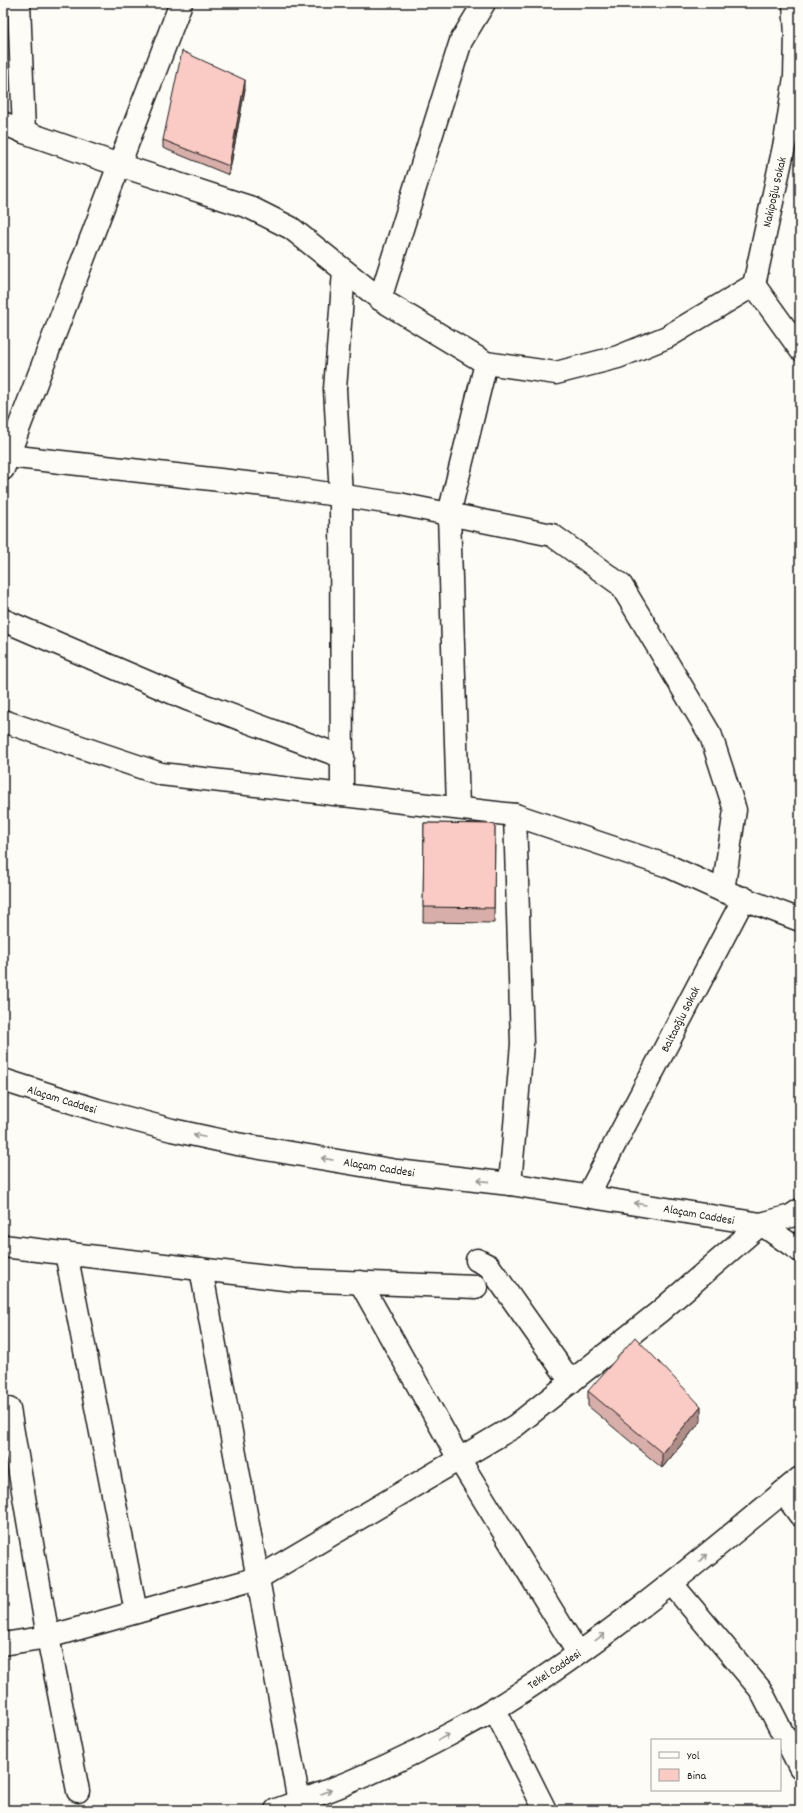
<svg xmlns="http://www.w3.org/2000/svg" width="803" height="1813" viewBox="0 0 803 1813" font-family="Dekko,sans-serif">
<rect width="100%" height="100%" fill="#fdfcf7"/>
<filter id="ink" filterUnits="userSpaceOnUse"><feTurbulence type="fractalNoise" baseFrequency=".025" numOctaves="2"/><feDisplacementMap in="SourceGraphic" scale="8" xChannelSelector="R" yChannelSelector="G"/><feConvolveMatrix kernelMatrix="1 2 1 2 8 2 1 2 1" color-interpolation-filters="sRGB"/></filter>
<g filter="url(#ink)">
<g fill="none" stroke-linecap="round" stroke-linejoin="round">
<g stroke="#1c1c1c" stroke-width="25">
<g id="street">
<polyline points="19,3 24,132"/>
<polyline points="3,123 24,132 119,165 249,207 291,228 380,299 486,363 556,373 618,357 667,337 754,285"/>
<polyline points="754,285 785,142 795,77 796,35 794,3"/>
<polyline points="754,285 800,349"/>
<polyline points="380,299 461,41 484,3"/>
<polyline points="8,456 282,487 399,504 552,535 621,585 711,736 735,810 723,891"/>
<polyline points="3,469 181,3"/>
<polyline points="3,620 187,699 343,757"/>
<polyline points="3,721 161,774 515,815 668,866 723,891 800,920"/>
<polyline points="342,795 341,496 335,389 344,271"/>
<polyline points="458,808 449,514 486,363"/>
<polyline points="510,1184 522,1044 515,815"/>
<polyline points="588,1195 744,898"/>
<polyline points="3,1246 293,1280 476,1287"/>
<polyline points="66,1253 136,1612"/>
<polyline points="477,1260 489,1266 571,1382"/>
<polyline points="201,1269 299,1802"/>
<polyline points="360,1282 459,1459 578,1653"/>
<polyline points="3,1409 9,1409 48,1637 78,1791"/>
<polyline points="783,1492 800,1515"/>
<polyline points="672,1584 760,1689 800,1767"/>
<polyline points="3,1644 48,1637 258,1578 515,1426 659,1312 761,1224"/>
<polyline points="495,1710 545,1810"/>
</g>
</g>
<g stroke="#1c1c1c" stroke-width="25">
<g id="secondary">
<polyline points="3,1080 97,1110 172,1130 237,1144 397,1171 510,1184 761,1224 800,1251"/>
<polyline points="761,1224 791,1216 800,1210"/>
<path d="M276,1810c61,-21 121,-47 178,-78 14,-8 28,-15 41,-23 109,-67 207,-150 305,-231"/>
</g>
</g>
<use href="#street" stroke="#fdfcf7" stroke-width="22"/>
<use href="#secondary" stroke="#fdfcf7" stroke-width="22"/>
</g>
<g fill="#d7aea9" stroke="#1c1c1c">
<polygon points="245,89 229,175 163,148 163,140"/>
<polygon points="424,823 495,824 494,923 423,922"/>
<polygon points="800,1228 800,1235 798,1234 798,1230"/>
<polygon points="588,1391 701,1421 662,1468 588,1406"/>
</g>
<g fill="#af8d89" stroke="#1c1c1c">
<polygon points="245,80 245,89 229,175 229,166"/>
<polygon points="701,1406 701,1421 662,1468 662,1453"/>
</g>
<g fill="#facac4" stroke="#1c1c1c">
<polygon points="182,51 245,80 229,166 163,140"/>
<polygon points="424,823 495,824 494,908 423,907"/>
<polygon points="635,1337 701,1406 662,1453 588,1391"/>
</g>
<defs><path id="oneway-shaft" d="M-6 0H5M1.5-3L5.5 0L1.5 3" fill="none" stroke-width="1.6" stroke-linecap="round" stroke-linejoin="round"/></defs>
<g stroke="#989794">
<use href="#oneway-shaft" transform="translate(199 1136) rotate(-168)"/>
<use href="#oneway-shaft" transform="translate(327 1159) rotate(-170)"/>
<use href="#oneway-shaft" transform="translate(483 1181) rotate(-174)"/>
<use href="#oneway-shaft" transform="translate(640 1204) rotate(-170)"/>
<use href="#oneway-shaft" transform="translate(703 1558) rotate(-39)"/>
<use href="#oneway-shaft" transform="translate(600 1637) rotate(-36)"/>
<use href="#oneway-shaft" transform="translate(444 1737) rotate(-28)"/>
<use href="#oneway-shaft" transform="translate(326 1792) rotate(-21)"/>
</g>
</g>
<g text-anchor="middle" stroke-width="3" stroke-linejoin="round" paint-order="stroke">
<g font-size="12" fill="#1c1c1c" stroke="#fdfcf7">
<text transform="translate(774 192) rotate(-77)" y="4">Nakipoğlu Sokak</text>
<text transform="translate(680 1019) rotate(-63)" y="4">Baltaoğlu Sokak</text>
<text transform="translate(62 1099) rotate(17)" y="4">Alaçam Caddesi</text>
<text transform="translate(379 1167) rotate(9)" y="4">Alaçam Caddesi</text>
<text transform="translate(699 1214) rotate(10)" y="4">Alaçam Caddesi</text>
<text transform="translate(554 1669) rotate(-34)" y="4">Tekel Caddesi</text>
</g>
</g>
<rect width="803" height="1813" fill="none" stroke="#fdfcf7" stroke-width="16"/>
<rect x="8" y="8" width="787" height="1797" fill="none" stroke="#1c1c1c" stroke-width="1.5" filter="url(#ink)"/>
<rect x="651" y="1739" width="130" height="52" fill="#fdfcf7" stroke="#a3a29f"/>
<rect x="659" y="1752" width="20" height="6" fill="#fdfcf7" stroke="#a3a29f"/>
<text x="687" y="1759" font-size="12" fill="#1c1c1c">Yol</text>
<rect x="659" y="1769" width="20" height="12" fill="#facac4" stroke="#a3a29f"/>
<text x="687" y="1779" font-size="12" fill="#1c1c1c">Bina</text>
</svg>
